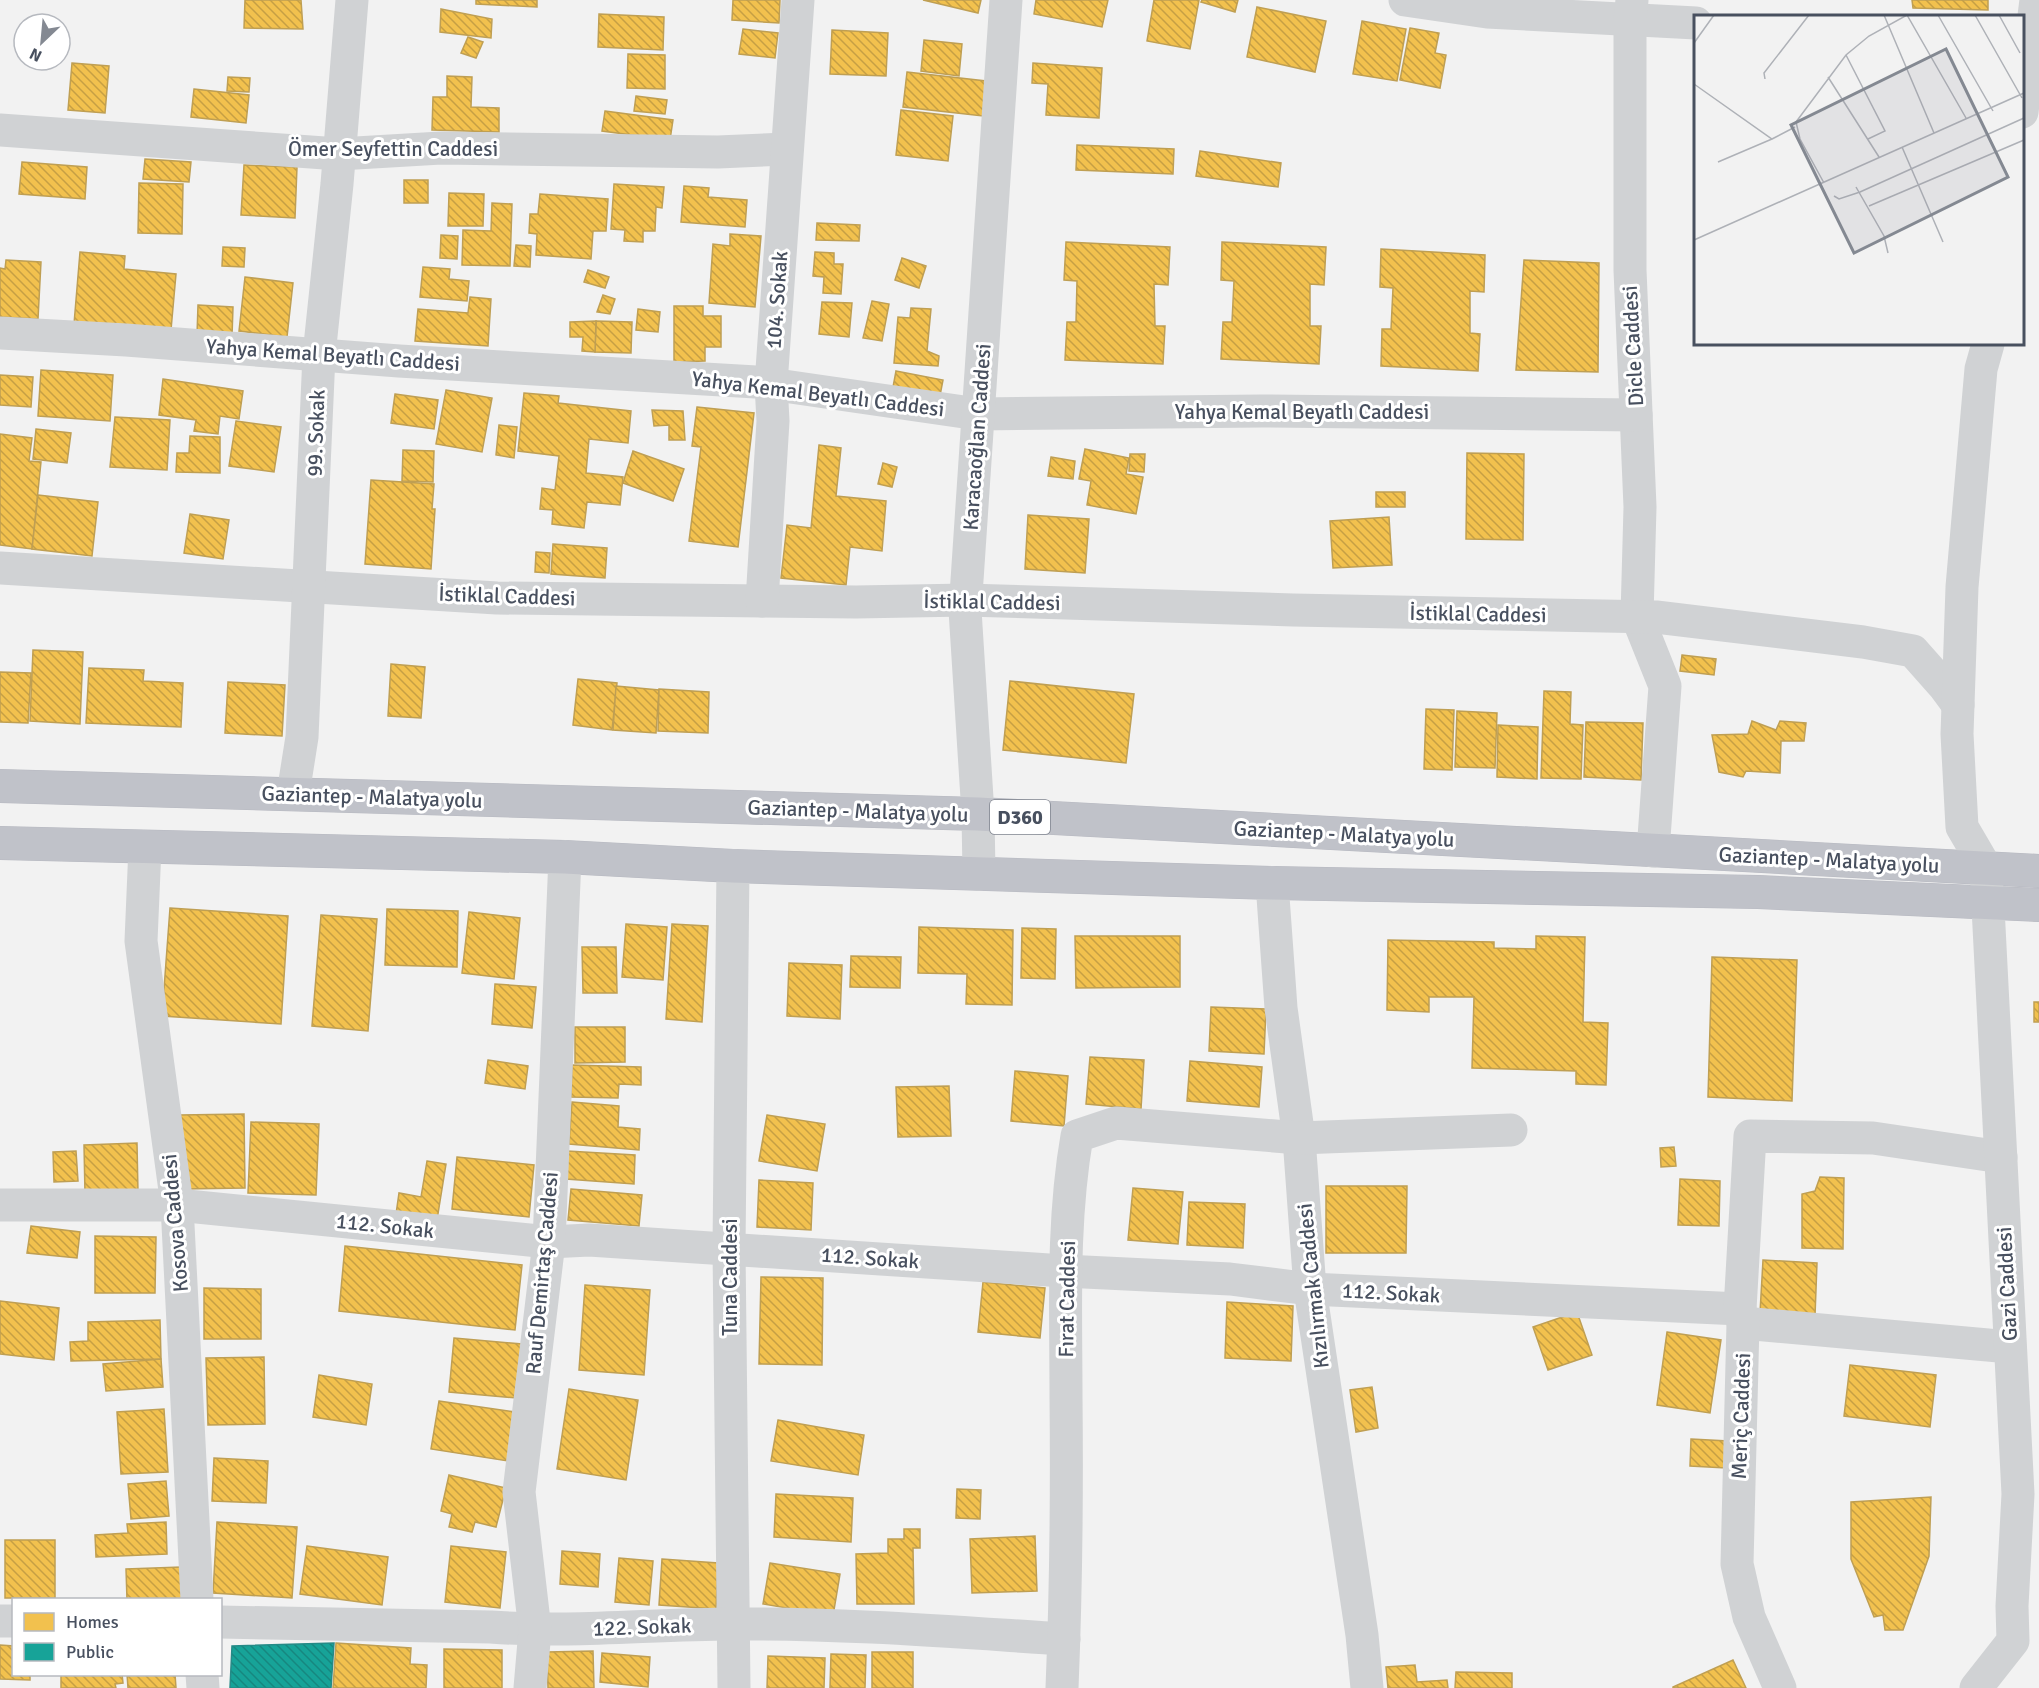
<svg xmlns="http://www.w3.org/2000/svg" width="2039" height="1688" viewBox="0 0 2039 1688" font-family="Signika,sans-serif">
<defs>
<pattern id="homes-back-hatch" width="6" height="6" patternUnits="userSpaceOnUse" patternTransform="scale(1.5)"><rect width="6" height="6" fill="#f2c14e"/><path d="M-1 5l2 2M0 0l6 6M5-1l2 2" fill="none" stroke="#c69f44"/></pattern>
<pattern id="public-back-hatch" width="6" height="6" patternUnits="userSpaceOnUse" patternTransform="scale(1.5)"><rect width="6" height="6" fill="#17a398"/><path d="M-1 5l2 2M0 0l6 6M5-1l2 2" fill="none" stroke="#17877f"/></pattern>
</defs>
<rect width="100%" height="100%" fill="#f2f2f2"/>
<g fill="url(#homes-back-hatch)" stroke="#bf9f53" stroke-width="1.5">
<polygon points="245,0 301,0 303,29 244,28"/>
<polygon points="476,0 537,0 537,7 476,4"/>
<polygon points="733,0 780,0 779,23 732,20"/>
<polygon points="923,0 981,0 978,13"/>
<polygon points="1036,0 1108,0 1102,27 1034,14"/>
<polygon points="1154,0 1199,0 1190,49 1147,41"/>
<polygon points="1202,0 1238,0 1235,12 1201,2"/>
<polygon points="1912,0 1988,0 1988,10 1913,8"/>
<polygon points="1257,7 1326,21 1315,72 1247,57"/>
<polygon points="441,9 492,19 491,38 440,32"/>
<polygon points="599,14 664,17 663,50 598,47"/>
<polygon points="1362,21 1406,29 1397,81 1353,74"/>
<polygon points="1410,28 1439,33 1435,53 1446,55 1440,88 1400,80"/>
<polygon points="743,29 778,33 775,58 739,54"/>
<polygon points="832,30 888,33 886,76 830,74"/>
<polygon points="468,37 483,42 476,58 461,53"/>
<polygon points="924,40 962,44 959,76 921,71"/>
<polygon points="628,54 665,55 665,89 627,88"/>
<polygon points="72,63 109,66 105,113 68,110"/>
<polygon points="1033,63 1102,68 1099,118 1046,115 1048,84 1032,83"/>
<polygon points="907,72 986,81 983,116 903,107"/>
<polygon points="447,76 472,77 471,107 499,108 499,132 432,130 433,97 447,97"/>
<polygon points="228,77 250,78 249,92 227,91"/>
<polygon points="194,89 249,95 246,123 191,117"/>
<polygon points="636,96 667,100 665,114 634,111"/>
<polygon points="901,110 953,116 948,161 896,155"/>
<polygon points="605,111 673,120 670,140 602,131"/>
<polygon points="1077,145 1174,149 1173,174 1076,170"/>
<polygon points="1200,151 1281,163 1278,187 1196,176"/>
<polygon points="145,159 191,162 189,182 143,179"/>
<polygon points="22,162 87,167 85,199 19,194"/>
<polygon points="244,165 297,167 295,218 241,215"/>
<rect x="404" y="180" width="24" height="23"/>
<polygon points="139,183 183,184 182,234 138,233"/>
<polygon points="614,184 664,187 662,208 656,207 655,231 643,231 643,242 624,241 625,230 611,229"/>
<polygon points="684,186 709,188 708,197 747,200 745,227 681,222"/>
<polygon points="449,193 484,194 483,226 448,226"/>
<polygon points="540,194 608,199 606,231 593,231 591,259 536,255 537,234 529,233 530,214 538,214"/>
<polygon points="492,203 512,204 510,266 462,265 463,230 491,231"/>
<polygon points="817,223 860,225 859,241 816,240"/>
<polygon points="730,234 761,236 755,307 709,303 713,244 730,246"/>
<polygon points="441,235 458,236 457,259 440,258"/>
<polygon points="1066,242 1170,247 1168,285 1154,284 1155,326 1165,326 1163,364 1065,360 1067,322 1076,322 1077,281 1064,280"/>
<polygon points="1222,242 1326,247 1324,285 1310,284 1310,326 1321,326 1319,364 1221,359 1223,322 1232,322 1234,281 1221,280"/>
<polygon points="516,245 531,246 530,267 514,266"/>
<polygon points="223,247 245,248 244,267 222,266"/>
<polygon points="1381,249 1485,255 1484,292 1470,291 1470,333 1480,334 1478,371 1381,366 1382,329 1391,329 1393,288 1380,287"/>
<polygon points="80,252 125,256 124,269 176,274 171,330 74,324"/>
<polygon points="815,252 834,253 834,264 843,264 841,294 823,293 824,277 813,276"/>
<polygon points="902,258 926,266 919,288 895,280"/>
<polygon points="6,260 41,262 38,319 0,317 0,268 5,269"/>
<polygon points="1524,260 1599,263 1598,372 1516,370"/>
<polygon points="423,267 450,269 449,279 469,281 467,301 420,297"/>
<polygon points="588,270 609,277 605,288 584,282"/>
<polygon points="245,277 293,283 287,337 239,331"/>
<polygon points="603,295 615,299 610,314 597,312"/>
<polygon points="470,297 491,299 488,346 415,341 418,309 468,313"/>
<polygon points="872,301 889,304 882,341 863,338"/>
<polygon points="822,302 852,303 849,337 819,334"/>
<polygon points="198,305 233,307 232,337 197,335"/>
<polygon points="674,306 703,306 703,316 721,316 721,347 705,347 705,361 674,362"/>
<polygon points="911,308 931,309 927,351 939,356 938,366 894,363 898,317 910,318"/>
<polygon points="638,309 660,312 658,332 636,330"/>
<polygon points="596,321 632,322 631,353 595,352"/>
<polygon points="596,321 595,352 582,351 583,337 570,337 570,322"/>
<polygon points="41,370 113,375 110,421 38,416"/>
<polygon points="896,371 943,380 938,406 891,398"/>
<polygon points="0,375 33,377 31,407 0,405"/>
<polygon points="163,379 243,391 239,419 220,416 218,434 194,431 196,420 159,415"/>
<polygon points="446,390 492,398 482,452 436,444"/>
<polygon points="524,393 559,396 558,403 631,411 628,443 589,439 586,473 623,477 620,505 587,502 584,528 552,524 553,510 540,509 542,488 555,490 559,456 518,451"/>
<polygon points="395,394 438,400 434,429 391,423"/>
<polygon points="697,407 754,413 738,547 689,541 701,447 692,446"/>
<polygon points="652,410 683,411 685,440 669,440 669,425 654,426"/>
<polygon points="115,417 170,420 167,470 110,467"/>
<polygon points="236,421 281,427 274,472 229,466"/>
<polygon points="499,425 517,427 514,458 496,455"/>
<polygon points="36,429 71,433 67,463 33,459"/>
<polygon points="0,434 32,438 29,461 41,462 32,549 0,545"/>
<polygon points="190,436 220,437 220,473 176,472 177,453 189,453"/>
<polygon points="819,445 841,448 836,496 886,501 882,551 850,547 846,585 781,578 787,525 811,528"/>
<polygon points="1085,449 1129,458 1126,474 1143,477 1136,514 1087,505 1091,481 1079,479"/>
<polygon points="403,450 434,451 433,482 402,481"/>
<polygon points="633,451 684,469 673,501 623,483"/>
<polygon points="1467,453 1524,454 1523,540 1466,539"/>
<polygon points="1130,454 1145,454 1144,472 1129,471"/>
<polygon points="1051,457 1075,461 1073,479 1048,476"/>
<polygon points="883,463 897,467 892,487 878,484"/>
<polygon points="371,480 434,484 432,509 435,509 431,569 365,564"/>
<rect x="1376" y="492" width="29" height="15"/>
<polygon points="38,495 98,502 92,556 32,549"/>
<polygon points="190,514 229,520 223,559 184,553"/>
<polygon points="1028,515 1089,519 1085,573 1025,569"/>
<polygon points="1389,517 1392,565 1333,568 1330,521"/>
<polygon points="553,544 607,548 605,578 551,574"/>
<polygon points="536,552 550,553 549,573 535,572"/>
<polygon points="33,650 83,652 80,724 30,721"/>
<polygon points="1682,655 1716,659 1714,675 1680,671"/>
<polygon points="391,664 425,667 421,718 388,716"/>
<polygon points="89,668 144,670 143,681 183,683 181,727 86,723"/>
<polygon points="0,672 31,673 28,723 0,722"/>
<polygon points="578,679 617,683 612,730 573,725"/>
<polygon points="1010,681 1134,694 1126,763 1003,750"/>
<polygon points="228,682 285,685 282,736 225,733"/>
<polygon points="616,686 659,690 656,733 613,730"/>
<polygon points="659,689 709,692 708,733 658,731"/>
<polygon points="1544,691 1571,692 1570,724 1583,725 1581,779 1541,778"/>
<polygon points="1426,709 1454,710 1452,770 1424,769"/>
<polygon points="1457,711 1497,713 1495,768 1455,767"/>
<polygon points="1752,721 1776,730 1780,721 1806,723 1804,741 1781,741 1780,773 1746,771 1743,777 1719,772 1712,735 1748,734"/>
<polygon points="1586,722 1643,723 1641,780 1584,777"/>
<polygon points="1498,725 1538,727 1537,779 1497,777"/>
<polygon points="170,908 288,916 281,1024 162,1016"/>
<polygon points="387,909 458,911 457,967 385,965"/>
<polygon points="469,912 520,918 514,979 462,973"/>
<polygon points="321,915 377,919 368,1031 312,1026"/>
<polygon points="626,924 667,927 663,980 622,977"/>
<polygon points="672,924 708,926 702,1022 666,1019"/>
<polygon points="919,927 1013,930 1012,1005 966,1004 967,974 918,973"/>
<polygon points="1022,928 1056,929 1055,979 1021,978"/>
<polygon points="1075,936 1180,936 1180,987 1076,988"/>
<polygon points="1536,936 1585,937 1583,1022 1608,1023 1606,1085 1576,1084 1576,1071 1472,1068 1474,997 1429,997 1429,1012 1387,1010 1388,940 1494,942 1494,948 1536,949"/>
<polygon points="582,947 616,947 617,993 583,993"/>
<polygon points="851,956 901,957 900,988 850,987"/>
<polygon points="1712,957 1797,960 1792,1101 1708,1097"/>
<polygon points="789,963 842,965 840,1019 787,1016"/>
<polygon points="495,984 536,987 532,1028 492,1024"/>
<rect x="2034" y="1002" width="5" height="20"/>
<polygon points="1211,1007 1266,1009 1264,1054 1209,1051"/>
<polygon points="575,1027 625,1027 625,1062 575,1063"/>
<polygon points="1090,1057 1144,1060 1141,1109 1086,1104"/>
<polygon points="488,1060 528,1066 525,1089 485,1083"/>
<polygon points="1190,1061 1262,1067 1259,1107 1187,1101"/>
<polygon points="572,1065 641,1067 641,1085 619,1084 618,1098 571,1097"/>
<polygon points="1015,1071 1068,1076 1064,1126 1011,1121"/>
<polygon points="949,1086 951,1136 898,1137 896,1087"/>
<polygon points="572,1102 619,1106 618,1127 640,1129 639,1150 569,1144"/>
<polygon points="244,1114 245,1188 181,1189 180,1115"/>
<polygon points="767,1115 825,1124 817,1171 759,1161"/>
<polygon points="251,1122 319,1124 316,1195 248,1193"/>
<polygon points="137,1143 138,1193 85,1194 84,1145"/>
<polygon points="1674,1147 1676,1166 1661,1167 1660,1148"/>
<polygon points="76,1151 78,1181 54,1182 53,1152"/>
<polygon points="567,1151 635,1155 634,1184 566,1179"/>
<polygon points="457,1157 534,1165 529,1217 452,1209"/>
<polygon points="427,1161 446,1164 437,1220 396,1214 399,1193 421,1197"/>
<polygon points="1820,1177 1844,1178 1843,1249 1802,1248 1802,1194 1815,1191"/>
<polygon points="1680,1179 1720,1181 1719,1226 1678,1225"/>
<polygon points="759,1180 813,1183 811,1230 757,1227"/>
<polygon points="1326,1186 1407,1186 1406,1253 1326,1253"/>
<polygon points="1133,1188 1183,1192 1178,1244 1128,1240"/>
<polygon points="571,1189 642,1195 639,1226 568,1220"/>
<polygon points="1189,1202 1245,1204 1243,1248 1187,1245"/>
<polygon points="31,1226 80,1232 77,1258 27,1253"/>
<polygon points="95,1236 156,1237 155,1293 95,1293"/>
<polygon points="345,1246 522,1265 515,1330 339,1311"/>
<polygon points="1763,1260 1817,1263 1815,1316 1760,1313"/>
<polygon points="761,1277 823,1278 822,1365 759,1364"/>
<polygon points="983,1282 1045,1288 1040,1338 978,1332"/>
<polygon points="585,1285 650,1290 644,1375 579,1370"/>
<polygon points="204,1288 261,1289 261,1339 204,1339"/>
<polygon points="0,1301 59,1308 54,1360 0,1354"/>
<polygon points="1227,1302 1293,1306 1291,1361 1225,1358"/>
<polygon points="1577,1312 1592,1355 1548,1370 1533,1327"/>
<polygon points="160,1320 161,1359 71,1361 70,1342 88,1341 88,1322"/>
<polygon points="1667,1332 1721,1340 1710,1413 1657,1405"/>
<polygon points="454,1338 522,1344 517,1398 449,1392"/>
<polygon points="264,1357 265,1424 208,1425 206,1358"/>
<polygon points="161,1359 163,1387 106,1391 103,1364"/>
<polygon points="1850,1365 1936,1375 1930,1427 1844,1416"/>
<polygon points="319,1375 372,1384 366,1425 313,1417"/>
<polygon points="1372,1387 1378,1428 1356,1432 1350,1390"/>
<polygon points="569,1389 638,1400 626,1480 557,1469"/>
<polygon points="439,1401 515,1412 508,1461 431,1449"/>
<polygon points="164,1409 168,1472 121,1474 117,1412"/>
<polygon points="778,1420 864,1435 858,1475 771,1461"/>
<polygon points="1691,1439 1728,1441 1726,1468 1690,1466"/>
<polygon points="214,1458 268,1461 266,1503 212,1501"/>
<polygon points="449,1475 506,1488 496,1527 475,1522 472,1532 449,1527 452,1514 441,1511"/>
<polygon points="166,1481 169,1516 131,1519 128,1484"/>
<polygon points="957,1489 981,1490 980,1519 956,1518"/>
<polygon points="776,1494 853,1498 851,1542 774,1537"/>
<polygon points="1931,1497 1929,1556 1903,1630 1885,1630 1883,1615 1874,1617 1851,1559 1851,1502"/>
<polygon points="166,1522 167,1554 96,1557 95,1535 128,1533 127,1524"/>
<polygon points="217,1522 297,1527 292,1598 213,1593"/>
<polygon points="904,1529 920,1529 920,1548 913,1548 914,1604 857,1604 856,1554 888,1553 888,1539 904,1539"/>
<polygon points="1035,1536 1037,1591 972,1593 970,1539"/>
<rect x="5" y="1540" width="50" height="58"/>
<polygon points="307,1546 388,1557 382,1605 300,1594"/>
<polygon points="451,1546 506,1552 500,1608 445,1602"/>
<polygon points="562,1551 600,1554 598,1587 560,1584"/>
<polygon points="619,1558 653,1561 649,1605 615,1602"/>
<polygon points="662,1559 718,1563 716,1609 659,1605"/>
<polygon points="770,1563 840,1574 833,1616 763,1604"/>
<polygon points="181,1567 183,1600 127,1600 126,1569"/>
<polygon points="336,1643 411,1648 410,1664 427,1665 426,1688 333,1688"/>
<polygon points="0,1645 14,1646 14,1674 30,1674 30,1680 0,1679"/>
<polygon points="444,1649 502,1650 502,1688 444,1688"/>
<polygon points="593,1651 594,1688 548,1688 547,1652"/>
<rect x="872" y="1652" width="41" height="36"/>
<polygon points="602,1653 650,1657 648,1687 600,1682"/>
<polygon points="831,1654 866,1655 865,1688 830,1688"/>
<polygon points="768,1656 825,1658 824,1688 767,1688"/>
<polygon points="1733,1660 1746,1688 1673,1688 1673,1687"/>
<polygon points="1415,1665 1417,1682 1447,1680 1448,1688 1388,1688 1386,1667"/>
<polygon points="1456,1672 1512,1673 1512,1688 1455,1688"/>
<polygon points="61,1674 122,1674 123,1683 115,1684 116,1688 61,1688"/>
<polygon points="127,1674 175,1674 176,1688 128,1688"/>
</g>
<polygon fill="url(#public-back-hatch)" stroke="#268a87" stroke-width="1.5" points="334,1643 331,1688 230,1688 232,1646"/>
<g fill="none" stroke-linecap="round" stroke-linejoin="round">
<g stroke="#b7b9c1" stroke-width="34">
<g id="highway">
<polyline points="0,786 978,814 2039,871"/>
<polyline points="0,843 565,857 733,866 1272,883 1758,892 2039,905"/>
</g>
</g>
<g stroke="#d0d2d4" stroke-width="33">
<polyline points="1405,0 1487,12 1696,23"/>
<polyline points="1632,0 1630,20 1630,270 1640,507 1637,616 1665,686 1653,851"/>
<polyline points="2022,112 2036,0"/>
<polyline points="0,130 339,154 441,148 718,152 787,149"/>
<polyline points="0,333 126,340 399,361 756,382 978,414 1262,411 1636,415"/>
<polyline points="0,568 497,598 856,602 966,600 1293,610 1656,617 1863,642 1913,651 1944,686 1958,705"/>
<polyline points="762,601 773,421 771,384 798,0"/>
<polyline points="293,794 302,737 319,355 337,184 352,0"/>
<polyline points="145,847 141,941 177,1205 197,1600"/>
<polyline points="733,866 729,1248 734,1688"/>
<polyline points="979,874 978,814 965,610 1006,0"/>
<polyline points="1272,883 1281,1008 1299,1138 1310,1289 1362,1635 1367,1688"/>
<polyline points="0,1205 177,1205 549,1242 589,1240 1064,1271 1230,1279 1310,1289 1740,1309"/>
<polyline points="1743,1323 2010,1347"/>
<polyline points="0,1621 14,1621"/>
<path d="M220,1622l271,5c81,6 161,-3 241,-3 111,-1 222,8 332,15"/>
<polyline points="202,1674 203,1688"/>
<polyline points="530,1688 535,1630 519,1492 549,1242 565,857"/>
<path d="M1062,1688c4,-97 5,-195 4,-292 0,-87 -4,-174 11,-260l39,-13 183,15 212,-8"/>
<polyline points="1780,1688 1749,1617 1737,1564 1743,1323 1740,1309 1750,1136 1873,1138 2001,1157"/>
<polyline points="1976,1688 2013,1641 2012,1606 2018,1494 1986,868 1962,827 1957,734 1962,587 1981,369 1988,344"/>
</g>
<use href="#highway" stroke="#c0c2c9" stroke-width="33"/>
</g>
<g text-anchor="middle" stroke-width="6" stroke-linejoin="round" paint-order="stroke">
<rect fill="#fff" stroke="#7f848f" stroke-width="1.5" x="990" y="800" width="60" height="34" rx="4.5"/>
<g font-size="20" font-weight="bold" fill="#48505f">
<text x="1020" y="824">D360</text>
</g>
<g font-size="21" fill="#48505f" stroke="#fff">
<text x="393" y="156">Ömer Seyfettin Caddesi</text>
<text transform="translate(777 300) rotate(-86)" y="7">104. Sokak</text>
<text transform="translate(1633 346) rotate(-93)" y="7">Dicle Caddesi</text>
<text transform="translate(333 355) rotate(4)" y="7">Yahya Kemal Beyatlı Caddesi</text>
<text transform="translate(818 394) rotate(7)" y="7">Yahya Kemal Beyatlı Caddesi</text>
<text x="1302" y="419">Yahya Kemal Beyatlı Caddesi</text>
<text transform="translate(316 433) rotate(-88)" y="7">99. Sokak</text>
<text transform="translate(977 437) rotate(-86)" y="7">Karacaoğlan Caddesi</text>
<text transform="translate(507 596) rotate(2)" y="7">İstiklal Caddesi</text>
<text transform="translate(992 602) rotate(1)" y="7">İstiklal Caddesi</text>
<text transform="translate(1478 614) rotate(1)" y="7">İstiklal Caddesi</text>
<text transform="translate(372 797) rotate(2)" y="7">Gaziantep - Malatya yolu</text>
<text transform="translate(858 811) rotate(2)" y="7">Gaziantep - Malatya yolu</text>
<text transform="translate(1344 834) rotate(3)" y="7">Gaziantep - Malatya yolu</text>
<text transform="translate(1829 860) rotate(3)" y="7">Gaziantep - Malatya yolu</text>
<text transform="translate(175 1223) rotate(-95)" y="7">Kosova Caddesi</text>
<text transform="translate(385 1226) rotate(6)" y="7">112. Sokak</text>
<text transform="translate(870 1258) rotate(4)" y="7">112. Sokak</text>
<text transform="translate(542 1273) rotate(-85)" y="7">Rauf Demirtaş Caddesi</text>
<text transform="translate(730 1277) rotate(-90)" y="7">Tuna Caddesi</text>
<text transform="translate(2007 1284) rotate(-93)" y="7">Gazi Caddesi</text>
<text transform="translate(1313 1286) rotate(-96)" y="7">Kızılırmak Caddesi</text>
<text transform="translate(1391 1293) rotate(3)" y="7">112. Sokak</text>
<text transform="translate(1067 1299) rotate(-89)" y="7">Fırat Caddesi</text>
<text transform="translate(1741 1416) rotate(-88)" y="7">Meriç Caddesi</text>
<text transform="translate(642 1627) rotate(-2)" y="7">122. Sokak</text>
</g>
</g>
<g transform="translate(1694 15)">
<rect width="330" height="330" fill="#f2f2f2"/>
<path fill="none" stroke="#aeb1b7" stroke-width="1.5" d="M190,0l50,118M244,0l55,96M281,0l47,83M305,0l21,38M0,28l20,-28M152,40l39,76 -17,8M134,62l51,80M71,64l-1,-6 45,-58M0,69l78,55 23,-12M208,132l41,95M24,147l54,-23M130,168l-24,-44 -4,-17 50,-67 23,-19 38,-21 59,103M162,172l28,49 4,17M140,181l5,3 21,-7 164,-74M175,191l155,-66M0,225l330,-147"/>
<path fill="#848992" fill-opacity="0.15" stroke="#848992" stroke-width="3" d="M252,34l62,128 -154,76 -63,-128z"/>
<rect width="330" height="330" fill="none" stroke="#48505f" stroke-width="3"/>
</g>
<rect x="12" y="1598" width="210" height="78" fill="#ffffff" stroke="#b6b9bf" stroke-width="1.5"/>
<rect x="24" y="1613" width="30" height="18" fill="#f2c14e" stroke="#b6b9bf" stroke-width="1.5"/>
<text x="66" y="1628" font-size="18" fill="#48505f">Homes</text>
<rect x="24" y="1643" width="30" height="18" fill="#17a398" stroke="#b6b9bf" stroke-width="1.5"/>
<text x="66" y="1658" font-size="18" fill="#48505f">Public</text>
<g transform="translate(42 42) rotate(206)"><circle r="28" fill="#ffffff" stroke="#b6b9bf" stroke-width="1.5"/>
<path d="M0-4.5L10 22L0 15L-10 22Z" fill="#848992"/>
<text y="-9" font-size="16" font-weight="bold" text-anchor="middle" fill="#48505f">N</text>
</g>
</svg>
